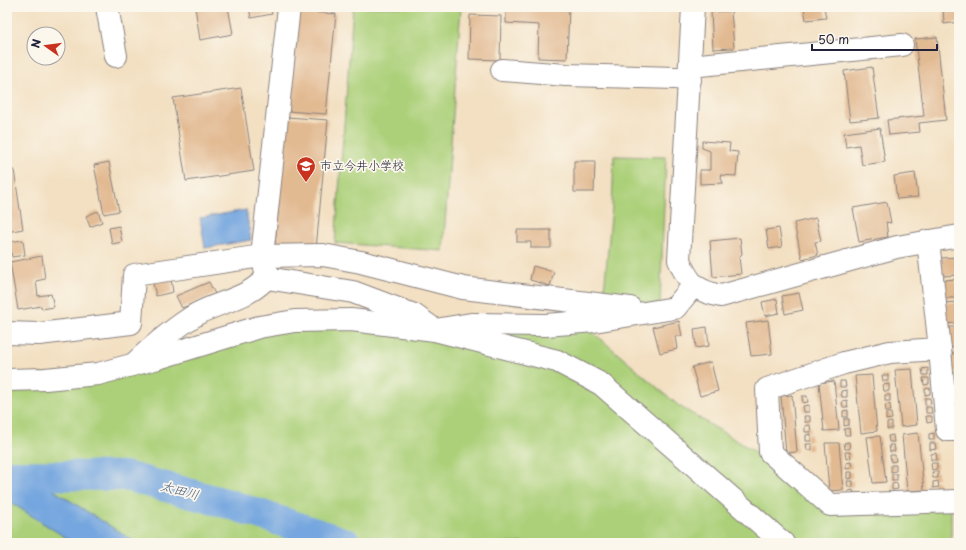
<svg xmlns="http://www.w3.org/2000/svg" width="966" height="550" viewBox="0 0 966 550" font-family="'Playpen Sans','Klee One',sans-serif">
<rect width="100%" height="100%" fill="#fbf7ec"/>
<filter id="ink" filterUnits="userSpaceOnUse"><feTurbulence type="fractalNoise" baseFrequency=".025" numOctaves="2"/><feDisplacementMap in="SourceGraphic" scale="8" xChannelSelector="R" yChannelSelector="G"/><feConvolveMatrix kernelMatrix="1 2 1 2 8 2 1 2 1" color-interpolation-filters="sRGB"/></filter>
<filter id="wash" filterUnits="userSpaceOnUse"><feTurbulence type="fractalNoise" baseFrequency=".012" numOctaves="4" result="noise"/><feDisplacementMap in="SourceGraphic" scale="16" xChannelSelector="R" yChannelSelector="G"/><feGaussianBlur stdDeviation="0.9" result="paint"/><feColorMatrix in="noise" values="0 0 0 0 0 0 0 0 0 0 0 0 0 0 0 0 0 1.4 0 .05"/><feComposite in="paint" operator="in"/></filter>
<g filter="url(#wash)">
<rect width="100%" height="100%" fill="#f3e0c2"/>
<g fill="#acd079" stroke="#67795a">
<polygon points="353,7 461,7 443,251 335,243"/>
<polygon points="614,156 666,157 660,304 603,302 612,207"/>
<polygon points="295,321 589,329 679,406 774,463 831,511 951,508 951,543 7,543 7,376 113,370"/>
</g>
<g fill="#74a6df" stroke="#4b648d">
<polygon points="246,210 251,240 205,248 200,218"/>
<polygon points="7,470 42,483 137,543 74,543 7,500"/>
</g>
<g fill="none" stroke-linecap="round" stroke-linejoin="round">
<polyline stroke="#74a6df" stroke-width="30" points="7,475 125,476 229,504 346,543"/>
</g>
<g id="blocks">
<g fill="#e2ba92">
<polygon points="195,7 228,7 233,34 200,40"/>
<polygon points="249,7 270,7 272,14 251,18"/>
<polygon points="506,7 569,7 567,59 538,58 539,25 506,23"/>
<polygon points="804,7 824,7 826,18 806,20"/>
<polygon points="943,7 959,7 959,22 944,24"/>
<polygon points="296,11 336,14 326,114 287,111"/>
<polygon points="731,11 734,48 713,49 711,12"/>
<polygon points="470,15 501,16 500,60 469,59"/>
<polygon points="937,37 946,120 919,123 920,132 889,135 887,120 924,116 915,39"/>
<polygon points="872,67 879,118 850,121 844,71"/>
<polygon points="241,88 254,171 186,181 173,98"/>
<polygon points="287,117 328,120 316,249 275,245"/>
<polygon points="880,128 885,162 862,165 859,145 846,147 844,133"/>
<polygon points="702,141 730,143 729,151 738,152 736,176 720,175 723,183 700,184 700,170 710,170 710,151 702,148"/>
<polygon points="574,161 595,161 594,192 574,192"/>
<polygon points="109,162 119,211 104,214 94,165"/>
<polygon points="14,170 23,229 7,232 7,171"/>
<polygon points="915,173 918,197 897,199 894,176"/>
<polygon points="887,202 891,223 886,222 888,237 859,242 853,208"/>
<polygon points="98,211 102,222 90,227 86,216"/>
<polygon points="816,218 821,241 815,242 818,255 802,259 794,223"/>
<polygon points="119,226 122,242 112,244 109,228"/>
<polygon points="779,228 782,247 769,249 766,230"/>
<polygon points="517,230 551,230 551,248 531,248 531,242 517,242"/>
<polygon points="740,238 742,254 739,257 741,274 713,277 710,241"/>
<polygon points="23,240 25,255 12,257 9,242"/>
<polygon points="42,256 45,279 36,281 38,296 51,294 54,307 42,309 41,306 18,310 10,262"/>
<polygon points="959,257 959,275 943,276 941,258"/>
<polygon points="533,266 554,272 550,286 530,280"/>
<polygon points="171,279 173,292 156,296 153,283"/>
<polygon points="959,279 959,298 943,298 942,280"/>
<polygon points="209,282 215,294 182,308 176,296"/>
<polygon points="799,293 803,310 785,314 782,296"/>
<polygon points="777,299 779,313 765,316 762,302"/>
<polygon points="959,302 959,323 942,324 941,303"/>
<polygon points="768,320 772,354 751,356 746,323"/>
<polygon points="679,321 682,336 675,336 677,349 660,353 653,327"/>
<polygon points="707,327 709,346 696,348 694,329"/>
<polygon points="943,327 959,327 959,347 944,348"/>
<polygon points="952,353 959,353 959,371 953,372"/>
<polygon points="711,362 718,391 700,396 692,367"/>
<polygon points="928,368 928,375 923,375 922,369"/>
<polygon points="912,369 917,425 901,427 895,370"/>
<polygon points="872,375 877,431 861,433 855,376"/>
<polygon points="882,375 888,375 888,381 883,381"/>
<polygon points="923,378 929,378 929,384 924,385"/>
<polygon points="834,381 839,430 824,431 819,383"/>
<polygon points="840,381 845,381 846,387 840,387"/>
<polygon points="889,384 889,391 884,391 883,385"/>
<polygon points="930,388 930,394 925,395 925,389"/>
<polygon points="959,388 959,415 949,415 948,389"/>
<polygon points="847,390 847,397 842,397 841,391"/>
<polygon points="792,395 797,452 786,453 781,396"/>
<rect x="885" y="395" width="5" height="6"/>
<polygon points="802,396 807,396 808,402 803,403"/>
<polygon points="925,398 930,398 931,404 925,405"/>
<polygon points="847,400 848,407 843,407 842,401"/>
<polygon points="890,404 891,411 886,411 885,405"/>
<polygon points="809,405 809,412 804,412 803,406"/>
<polygon points="926,407 931,407 932,413 926,413"/>
<polygon points="848,410 848,417 843,417 843,411"/>
<polygon points="886,413 891,413 892,419 886,420"/>
<polygon points="804,416 810,416 810,422 805,422"/>
<polygon points="926,416 932,416 932,422 927,423"/>
<polygon points="844,419 849,419 849,425 844,426"/>
<polygon points="892,422 892,429 887,429 887,423"/>
<polygon points="810,425 811,432 805,432 805,426"/>
<polygon points="849,428 850,435 845,435 844,429"/>
<polygon points="918,433 924,490 907,491 902,435"/>
<polygon points="934,433 934,440 929,440 929,434"/>
<polygon points="811,434 811,441 806,441 806,435"/>
<polygon points="893,435 894,442 889,442 888,436"/>
<polygon points="880,436 886,482 873,483 867,437"/>
<polygon points="849,442 850,449 845,449 844,443"/>
<polygon points="825,443 839,443 843,490 829,491"/>
<polygon points="930,443 935,443 936,449 930,450"/>
<polygon points="806,444 812,444 812,450 807,450"/>
<polygon points="889,445 894,445 895,451 890,452"/>
<polygon points="845,452 850,452 851,458 846,459"/>
<polygon points="936,453 937,460 931,460 931,454"/>
<polygon points="890,455 895,455 896,461 891,462"/>
<polygon points="851,462 852,468 846,469 846,463"/>
<polygon points="931,463 937,463 937,469 932,470"/>
<polygon points="891,465 896,465 896,471 891,472"/>
<polygon points="847,472 852,472 852,478 847,479"/>
<polygon points="932,472 938,472 938,478 933,478"/>
<rect x="892" y="474" width="5" height="6"/>
<polygon points="847,481 853,481 853,487 848,487"/>
<polygon points="938,481 939,487 933,488 933,482"/>
<polygon points="897,483 898,489 892,490 892,484"/>
<polygon points="853,490 854,496 848,497 848,491"/>
</g>
</g>
</g>
<g filter="url(#ink)">
<use href="#blocks" fill-opacity="0" stroke="#8a817e" stroke-width="1"/>
<g fill="none" stroke-linecap="round" stroke-linejoin="round">
<g stroke="#8a817e" stroke-width="24">
<g id="minor">
<polyline points="107,7 116,56"/>
<polyline points="289,7 262,256 266,272 273,279 353,292 414,315 435,330 471,324 546,325 594,321 675,308 693,286"/>
<path d="M693,7l-14,253c10,24 17,31 42,36l176,-49 62,-11"/>
<polyline points="690,66 902,45"/>
<polyline points="502,70 566,75 676,78 690,80"/>
<polyline points="928,241 940,349 890,352 844,363 767,389 770,452 830,505 959,501"/>
<polyline points="7,333 39,334 131,323 134,275 262,256 323,255 361,262 463,288 630,308"/>
<polyline points="940,349 947,430 959,430"/>
<path d="M134,364c20,-19 40,-36 63,-50 26,-14 52,-15 72,-39"/>
<polyline points="7,380 45,379 98,374 158,358 259,327 295,321 351,320 435,330 557,361 601,384 783,543"/>
</g>
</g>
<use href="#minor" stroke="#fff" stroke-width="22"/>
</g>
</g>
<defs>
<g id="school-pin" transform="scale(1)"><path d="M0 17L-7.5 6A9.5 9.5 0 1 1 7.5 6Z" fill="#c8321e" stroke="#fbf7ec"/><path d="M0-5L7-2L0 1L-7-2ZM-4 1L0 2.5L4 1V4Q0 6-4 4Z" fill="#fff"/></g>
</defs>
<g fill-rule="evenodd">
<use href="#school-pin" x="306" y="166"/>
</g>
<g text-anchor="middle" stroke-width="3.5" stroke-linejoin="round" paint-order="stroke">
<g font-size="12" fill="#22223b" stroke="#fbf7ec" text-anchor="start">
<text x="320" y="170">市立今井小学校</text>
</g>
<g font-size="13" font-style="italic" fill="#43577d" stroke="#fbf7ec">
<text transform="translate(180 490) rotate(15)" y="5">太田川</text>
</g>
</g>
<rect width="966" height="550" fill="none" stroke="#fbf7ec" stroke-width="24"/>
<g transform="translate(46 46) rotate(284)"><circle r="19" fill="#fbf7ec" stroke="#a4a2a5"/>
<path d="M0-3L7 15L0 10L-7 15Z" fill="#c8321e"/>
<text y="-6" font-size="11" font-weight="bold" text-anchor="middle" fill="#22223b">N</text>
</g>
<path d="M812 44v6h125v-6" fill="none" stroke="#22223b" stroke-width="2"/>
<text x="818" y="44" font-size="12" fill="#22223b" stroke="#fbf7ec" stroke-width="3" paint-order="stroke">50 m</text>
</svg>
